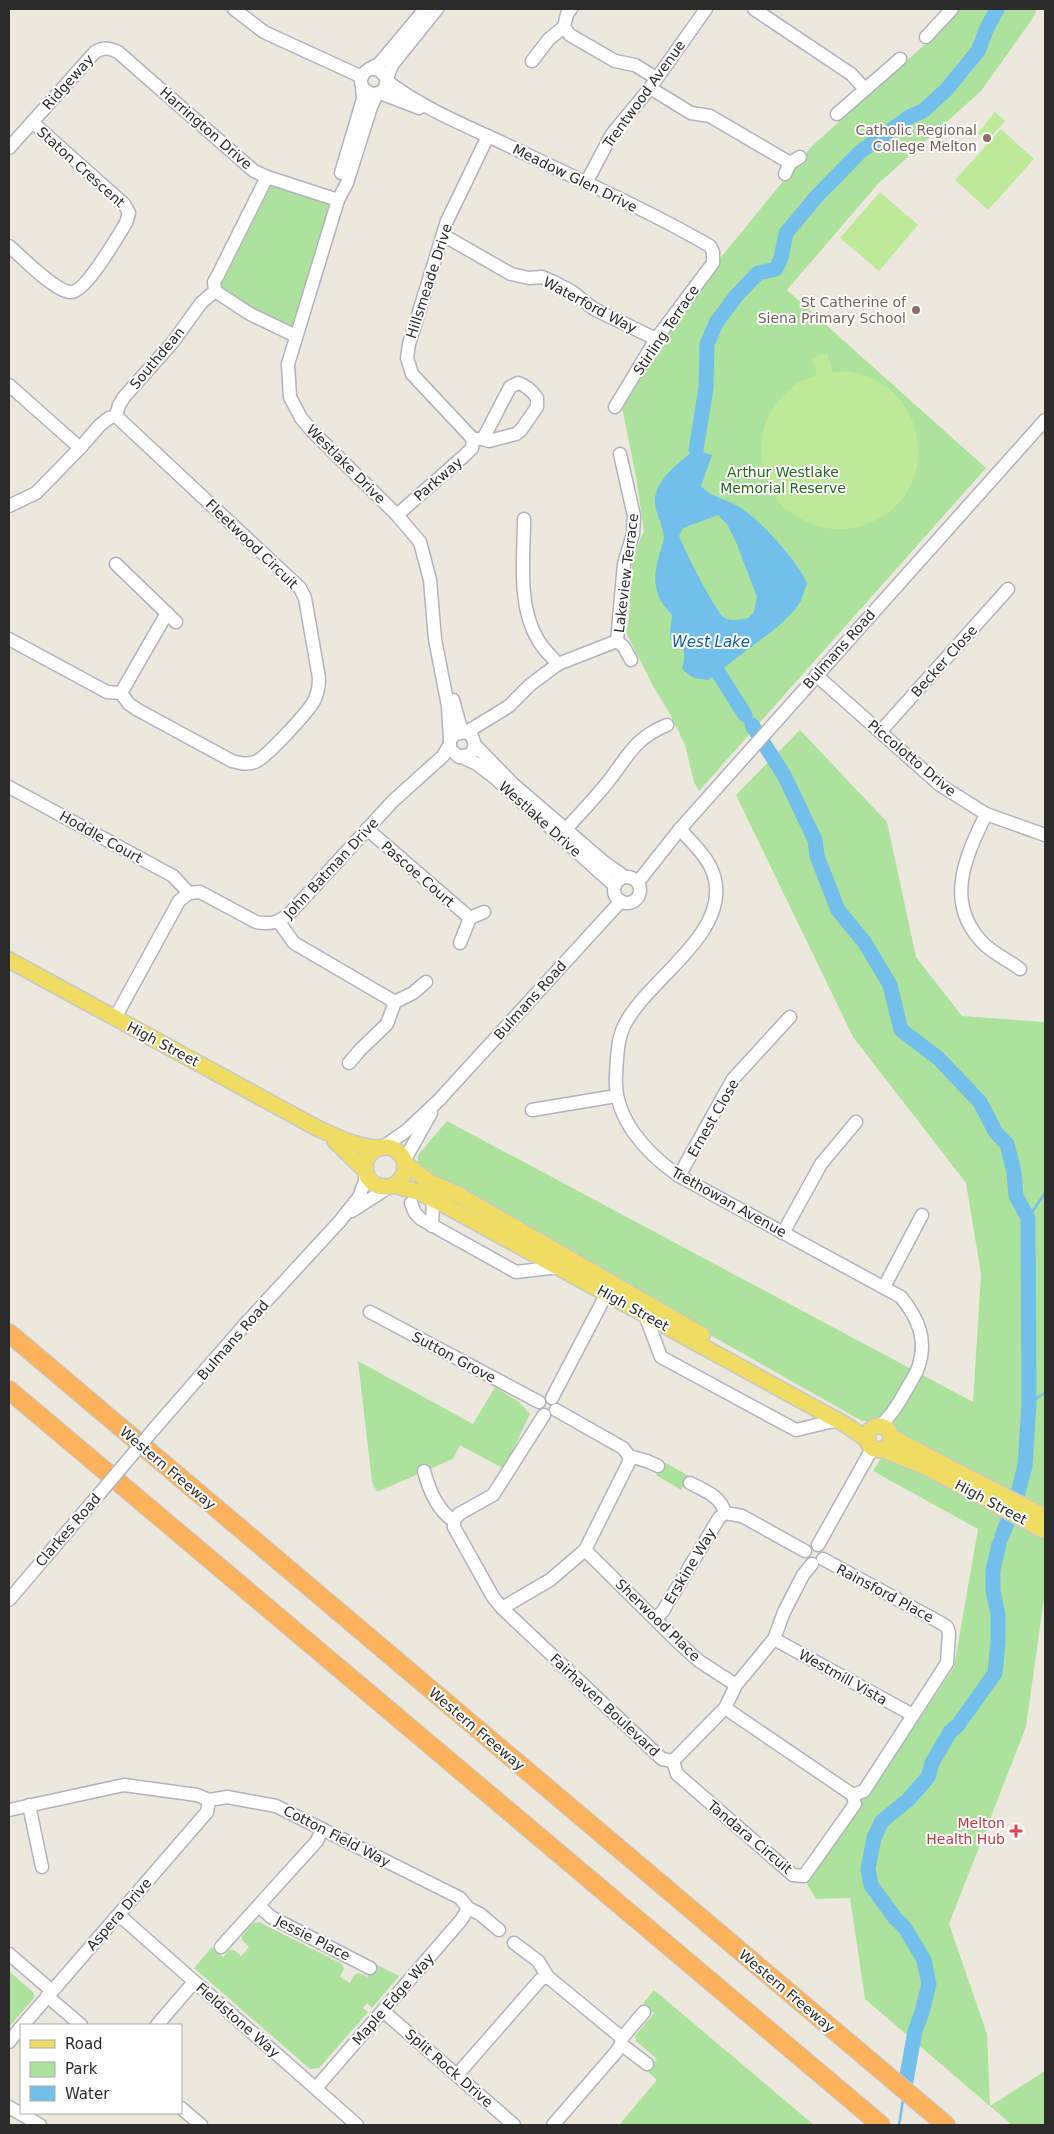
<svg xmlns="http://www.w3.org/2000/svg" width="1054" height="2134" viewBox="0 0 1054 2134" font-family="'DejaVu Sans',sans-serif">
<rect width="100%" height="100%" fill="#ede8de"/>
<g fill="#ace29c">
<polygon points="957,9 1037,9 1033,18 981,91 878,184 787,290 986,468 699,791 694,782 685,745 670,714 653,686 626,632 629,618 632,558 644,531 636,477 622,407 713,267 811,147 932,38"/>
<polygon points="269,183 331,203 290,332 221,288 221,280"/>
<path d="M800,730l87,92 29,135 46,59 83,6v569l-19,136 -77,197 38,110 3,72 55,-35v54h-33l-147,-126 -15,-101 -34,1 -10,-17 49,-72 2,-8 16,-13 81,-122 24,-138 -105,-58 9,-14 18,-19c-10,-15 -21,-17 -38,-17l-437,-247 -7,-10v-9l29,-34 526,281 8,-128 -15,-91 -113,-146 -117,-242z"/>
<polygon points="358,1361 473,1424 495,1387 519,1402 530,1414 504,1469 460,1445 453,1459 377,1492 372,1482"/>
<polygon points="662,1461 689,1476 681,1490 656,1475"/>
<polygon points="259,1922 342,1964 344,1969 340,1977 350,1983 355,1974 359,1973 368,1977 375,1964 399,1976 372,2008 367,2003 363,2008 368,2012 319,2068 310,2069 194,1968 212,1947 223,1957 229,1950 234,1950 241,1956 249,1947 242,1940 242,1936 253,1923"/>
<polygon points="9,1971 34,1993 34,1998 9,2027"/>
<polygon points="654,1990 814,2125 619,2125 657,2080 647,2071 657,2059 636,2041 635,2036 654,2013 643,2003"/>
</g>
<g fill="#bde998">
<polygon points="995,112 1005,121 987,141 978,133"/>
<polygon points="1001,129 1034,159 988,210 955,180"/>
<polygon points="880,192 918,225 879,271 840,238"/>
<path d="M827,353l6,19c6,0 13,-1 19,0 81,15 91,127 12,153 -15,5 -30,6 -45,1 -15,-5 -31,-12 -41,-25 -27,-41 -22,-87 18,-117 6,-4 14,-6 21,-9l-5,-17z"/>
</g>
<path fill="#73bfec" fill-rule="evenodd" d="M696,450l16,5 -11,31c10,12 27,13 40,22 18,11 60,57 66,76 -3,6 -4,14 -8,20 -5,8 -27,29 -35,33l-56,43c-11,-1 -19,-2 -26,-12 4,-12 4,-26 -11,-28l-1,-6 2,-19c-18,-18 -20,-35 -13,-59 1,-6 5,-14 5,-19 -1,-11 -8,-22 -9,-34 -2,-21 25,-43 41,-53zM718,515l9,9 9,18 21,55 -3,15 -6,6c-7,1 -16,4 -23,0 -10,-7 -41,-69 -46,-82l4,-8z"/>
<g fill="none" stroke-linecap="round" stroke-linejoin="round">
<g stroke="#73bfec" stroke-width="2.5">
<polyline points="1028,1218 1045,1193"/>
<polyline points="1029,1403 1045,1393"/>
<polyline points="899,2125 903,2100"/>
</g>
<g stroke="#73bfec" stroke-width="15">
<polyline points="696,450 706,388 707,344 716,323 736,296 758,273 776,269 781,258 786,233 817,196 860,152 909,117 923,111 946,90 978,51 987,28 997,9"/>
<polyline points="718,672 745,715"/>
<polyline points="752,725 784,775 815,840 817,856 838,910 865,943 890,985 901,1030 938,1058 980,1102 996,1133 1007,1144 1014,1172 1016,1196 1028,1218 1029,1403 1025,1466 1017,1496"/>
<polyline points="1002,1536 1009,1518"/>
<polyline points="906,2081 915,2031 922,2012 929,1984 924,1960 905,1928 895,1918 871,1885 868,1869 874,1838 882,1821 908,1800 928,1777 932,1763 950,1732 958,1725 995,1673 998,1642 998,1614 993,1591 993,1570 999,1544"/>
</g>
<g stroke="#b1b2bf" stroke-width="15">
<g id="minor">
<polyline points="234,9 264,32 362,77"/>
<polyline points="571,9 567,14 564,27 570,35 615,61 635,65 656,78"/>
<polyline points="754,9 851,74 865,89"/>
<polyline points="926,37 952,9"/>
<polyline points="532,61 549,39 564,27"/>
<path d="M369,69h9l9,9 -2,10c-12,15 -33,-3 -20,-16 4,-3 9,-6 14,-8l46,-55"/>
<polyline points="387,78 392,65 437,9"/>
<path d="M387,81c35,27 77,44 118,63 68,33 139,64 205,102l3,6v11l-57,76 -41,68"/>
<polyline points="650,88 691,113 710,116 790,163"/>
<polyline points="380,93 419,108"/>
<polyline points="377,94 371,107 347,183 338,200 288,364 290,397 301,418 312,431 397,515 420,542 430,580 435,639 448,706 450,740"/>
<polyline points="837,114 900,59"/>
<path d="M9,148l86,-96c9,-5 14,-4 23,0l136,119 13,6 71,23"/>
<polyline points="341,173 363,99 362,87"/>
<polyline points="785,174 790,163 800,157"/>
<polyline points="586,183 612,134 650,88 706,9"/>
<polyline points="443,235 511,274 529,278 542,277 556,283 571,291 594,309 656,339"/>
<path d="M9,246c12,10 46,46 62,46 15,0 46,-55 55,-69l3,-10 -5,-9 -92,-82"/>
<polyline points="215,291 250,314 296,336"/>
<polyline points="9,385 80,448"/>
<polyline points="473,439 412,374 407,358 409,344 447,221 488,136"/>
<path d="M473,439h10l6,2 27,-7 5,-4 16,-23v-9c-5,-7 -11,-13 -19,-15l-8,4 -27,52"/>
<polyline points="620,454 634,516 633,534 624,564 617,641 624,647 631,660"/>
<polyline points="9,506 36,493 80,448 100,425 109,418 116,416 119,405 124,397 173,342 201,303 215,291 214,282 218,275 267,177"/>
<polyline points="397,515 464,456 472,448 473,439"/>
<path d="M524,519c0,39 -7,86 14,121 5,9 13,16 20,24"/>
<polyline points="116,564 176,622"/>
<path d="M9,639l98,53 14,1 8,11 9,6 94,51c8,2 14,4 23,1 11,-4 53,-50 59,-61 4,-8 5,-14 5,-23l-14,-80 -5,-10 -184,-172"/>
<polyline points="816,675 940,785 986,814 1045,835"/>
<polyline points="121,693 167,613"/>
<polyline points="453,700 462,732"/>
<polyline points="466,732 472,736 475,745 471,754 459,757 450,749 450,740 455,734 466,732 475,727 509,706 530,685 558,664 617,641"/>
<polyline points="880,732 1008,589"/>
<polyline points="475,745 513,784 605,863 625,877"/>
<polyline points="462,757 477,764 495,778 615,886"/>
<polyline points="9,787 173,876 189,893"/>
<path d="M986,814c-21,44 -43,90 -1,131 10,9 24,16 35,24"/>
<polyline points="367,829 470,918"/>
<path d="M566,829c14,-15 28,-30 41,-46 21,-26 27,-45 60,-58"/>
<path d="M680,829c15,17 34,33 36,57 5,54 -70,95 -92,140 -7,15 -7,33 -8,49 -3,43 30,78 63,101l222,121c17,21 27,43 17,71 -3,8 -9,17 -13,24 -7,13 -14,24 -25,34"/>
<circle cx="627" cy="890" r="13"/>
<polyline points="638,882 680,829 1045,420"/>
<polyline points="279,922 294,943 395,1002"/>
<polyline points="460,943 470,918 484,912"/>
<path d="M115,1018l64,-117 10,-8 11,-1 56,30c16,3 24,0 35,-10l102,-111 50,-45 7,-12"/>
<polyline points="349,1063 360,1050 387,1024 395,1002 413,993 426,982"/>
<polyline points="532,1110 616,1096"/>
<polyline points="383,1147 406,1131 439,1100 621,901"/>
<polyline points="404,1161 431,1113"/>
<polyline points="679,1176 733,1079 790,1017"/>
<polyline points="411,1203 415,1213 421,1219 516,1272 559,1267"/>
<polyline points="352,1211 389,1187"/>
<polyline points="432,1226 433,1199"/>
<polyline points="783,1233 821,1164 856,1122"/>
<polyline points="884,1287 922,1215"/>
<polyline points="370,1312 539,1402"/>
<polyline points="645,1315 661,1357 796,1430 838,1420"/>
<polyline points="552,1398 607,1293"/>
<polyline points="544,1415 493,1495 459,1514 454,1521 454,1527 493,1597 502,1608 662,1759 673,1761"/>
<polyline points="154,1429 248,1321 340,1221 359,1197 365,1181 365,1172"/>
<polyline points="629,1456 647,1461 658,1466"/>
<path d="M424,1471c5,19 13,39 30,50"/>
<path d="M690,1483c15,8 31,13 35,30"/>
<polyline points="818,1545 873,1447"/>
<polyline points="585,1550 679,1643 699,1661 736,1685"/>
<polyline points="823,1559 941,1623 947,1627 949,1633 947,1663 864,1791 853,1795"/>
<polyline points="9,1600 100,1493"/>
<polyline points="502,1608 550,1580 585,1550 629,1462 629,1456 623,1448 556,1410"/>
<polyline points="655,1619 663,1611 719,1518 725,1513 742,1516 805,1551"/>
<polyline points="774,1639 913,1715"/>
<polyline points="673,1761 677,1774 793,1875 804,1876 855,1804 853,1795 725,1708"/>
<polyline points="673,1761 725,1708 736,1685 774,1639 784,1612 803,1575 812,1564"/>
<polyline points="29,1805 42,1867"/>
<polyline points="9,1810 124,1785 197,1795 209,1800 227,1797 276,1806 460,1898 468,1908 480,1914 499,1930"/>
<polyline points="259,1906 271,1917 370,1968"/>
<polyline points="119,1915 357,2125"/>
<polyline points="514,1943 538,1961 548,1977 622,2038"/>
<polyline points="221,1947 317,1841 322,1829"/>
<polyline points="9,1954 52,1991"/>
<polyline points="47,1996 81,2025"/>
<polyline points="383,2011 514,2125"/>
<polyline points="23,2025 207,1812 209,1800"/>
<polyline points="157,2025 194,1982"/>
<polyline points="9,2042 21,2027"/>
<polyline points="621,2044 647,2064"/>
<polyline points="457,2075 541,1979 548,1977"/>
<polyline points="316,2088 462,1919 468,1908"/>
<polyline points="9,2107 40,2125"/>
<polyline points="181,2108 201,2125"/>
<polyline points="553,2125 617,2051 621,2044 622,2038 644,2012"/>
</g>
</g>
<g stroke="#c8c8c8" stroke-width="18">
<g id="major">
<path d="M9,960l308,168c20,9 39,19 61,20"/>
<polyline points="335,1141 364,1169"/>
<circle cx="385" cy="1167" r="20"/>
<polyline points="405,1163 428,1181 457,1194 702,1335"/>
<polyline points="394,1185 421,1193 450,1208 846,1425 868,1440"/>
<circle cx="879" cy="1438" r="12"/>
<polyline points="891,1437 1045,1517"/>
<polyline points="882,1449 928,1468 1045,1531"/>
</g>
</g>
<g stroke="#c8c8c8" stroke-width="20">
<g id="highway">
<polyline points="9,1333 946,2125"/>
<polyline points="9,1390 881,2125"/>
</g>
</g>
<use href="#minor" stroke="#fff" stroke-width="12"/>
<use href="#major" stroke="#eedd62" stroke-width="15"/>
<use href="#highway" stroke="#fbb25b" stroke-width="18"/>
<g stroke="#b1b2bf" stroke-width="15" stroke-linecap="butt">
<polyline id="minor-bridge" points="100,1493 154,1429"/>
</g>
<use href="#minor-bridge" stroke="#fff" stroke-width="12"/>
</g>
<g fill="#8d6e63" stroke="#fff" stroke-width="2">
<circle cx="987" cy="138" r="5"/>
<circle cx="916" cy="310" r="5"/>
</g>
<path fill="#e0444e" stroke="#fff" stroke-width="2" d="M1013.5 1823.5h5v5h5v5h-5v5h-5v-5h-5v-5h5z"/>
<g text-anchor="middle" stroke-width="4" stroke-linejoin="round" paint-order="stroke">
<g font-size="14" fill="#2b2b2b" stroke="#fff">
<text transform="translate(68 82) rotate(-48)" y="5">Ridgeway</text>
<text transform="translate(644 94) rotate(-54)" y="5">Trentwood Avenue</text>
<text transform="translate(206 128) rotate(41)" y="5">Harrington Drive</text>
<text transform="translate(81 167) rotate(42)" y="5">Staton Crescent</text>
<text transform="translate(575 178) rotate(26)" y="5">Meadow Glen Drive</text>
<text transform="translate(429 281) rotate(-72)" y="5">Hillsmeade Drive</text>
<text transform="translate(590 305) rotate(28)" y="5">Waterford Way</text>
<text transform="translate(666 330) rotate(-56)" y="5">Stirling Terrace</text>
<text transform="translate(157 358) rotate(-50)" y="5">Southdean</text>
<text transform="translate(346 464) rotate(45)" y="5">Westlake Drive</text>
<text transform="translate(438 479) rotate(-41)" y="5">Parkway</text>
<text transform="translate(252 544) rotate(44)" y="5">Fleetwood Circuit</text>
<text transform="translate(626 573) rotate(-83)" y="5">Lakeview Terrace</text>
<text transform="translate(839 649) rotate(-48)" y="5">Bulmans Road</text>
<text transform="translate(944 661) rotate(-48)" y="5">Becker Close</text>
<text transform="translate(912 758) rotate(40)" y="5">Piccolotto Drive</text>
<text transform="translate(540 819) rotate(42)" y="5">Westlake Drive</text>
<text transform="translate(101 837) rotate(29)" y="5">Hoddle Court</text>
<text transform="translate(331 868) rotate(-47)" y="5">John Batman Drive</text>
<text transform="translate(418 874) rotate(41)" y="5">Pascoe Court</text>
<text transform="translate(530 1000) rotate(-48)" y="5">Bulmans Road</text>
<text transform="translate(163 1044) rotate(28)" y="5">High Street</text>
<text transform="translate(713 1118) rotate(-60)" y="5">Ernest Close</text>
<text transform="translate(729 1202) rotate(29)" y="5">Trethowan Avenue</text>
<text transform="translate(633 1308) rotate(29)" y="5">High Street</text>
<text transform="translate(233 1340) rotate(-49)" y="5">Bulmans Road</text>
<text transform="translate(454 1357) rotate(28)" y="5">Sutton Grove</text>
<text transform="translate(168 1468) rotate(40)" y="5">Western Freeway</text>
<text transform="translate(991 1502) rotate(28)" y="5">High Street</text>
<text transform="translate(68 1530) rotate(-49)" y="5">Clarkes Road</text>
<text transform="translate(690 1566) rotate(-59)" y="5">Erskine Way</text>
<text transform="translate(885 1593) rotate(28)" y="5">Rainsford Place</text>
<text transform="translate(658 1620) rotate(44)" y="5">Sherwood Place</text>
<text transform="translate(843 1677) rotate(29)" y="5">Westmill Vista</text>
<text transform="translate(605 1705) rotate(43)" y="5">Fairhaven Boulevard</text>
<text transform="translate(477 1729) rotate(40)" y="5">Western Freeway</text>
<text transform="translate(337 1836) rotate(27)" y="5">Cotton Field Way</text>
<text transform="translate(750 1837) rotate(40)" y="5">Tandara Circuit</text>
<text transform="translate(119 1914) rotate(-49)" y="5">Aspera Drive</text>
<text transform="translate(313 1938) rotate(27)" y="5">Jessie Place</text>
<text transform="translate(787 1991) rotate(40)" y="5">Western Freeway</text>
<text transform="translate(393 1999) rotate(-49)" y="5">Maple Edge Way</text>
<text transform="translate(238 2020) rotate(41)" y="5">Fieldstone Way</text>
<text transform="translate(449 2068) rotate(41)" y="5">Split Rock Drive</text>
</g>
<g font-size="14" fill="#785e54" stroke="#fff" text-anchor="end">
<text x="977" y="135">Catholic Regional<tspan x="977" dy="16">College Melton</tspan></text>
<text x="906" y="307">St Catherine of<tspan x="906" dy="16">Siena Primary School</tspan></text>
</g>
<g font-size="14" fill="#23681c" stroke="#fff">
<text x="783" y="477">Arthur Westlake<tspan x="783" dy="16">Memorial Reserve</tspan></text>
</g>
<g font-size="14" fill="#be3a42" stroke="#fff" text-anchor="end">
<text x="1005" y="1828">Melton<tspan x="1005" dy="16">Health Hub</tspan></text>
</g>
<g font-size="15" font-style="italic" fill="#105b9b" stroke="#fff">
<text x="711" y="647">West Lake</text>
</g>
</g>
<rect width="1054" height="2134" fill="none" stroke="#2b2b2b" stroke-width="20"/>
<rect x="20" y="2024" width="162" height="90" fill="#ffffff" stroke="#aaaaaa"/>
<rect x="30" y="2040" width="25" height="8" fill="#eedd62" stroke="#aaaaaa"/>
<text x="65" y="2049" font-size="15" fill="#2b2b2b">Road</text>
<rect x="30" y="2062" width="25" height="15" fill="#ace29c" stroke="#aaaaaa"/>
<text x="65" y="2074" font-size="15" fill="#2b2b2b">Park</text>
<rect x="30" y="2086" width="25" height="15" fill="#73bfec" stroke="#aaaaaa"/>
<text x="65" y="2099" font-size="15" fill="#2b2b2b">Water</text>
</svg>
